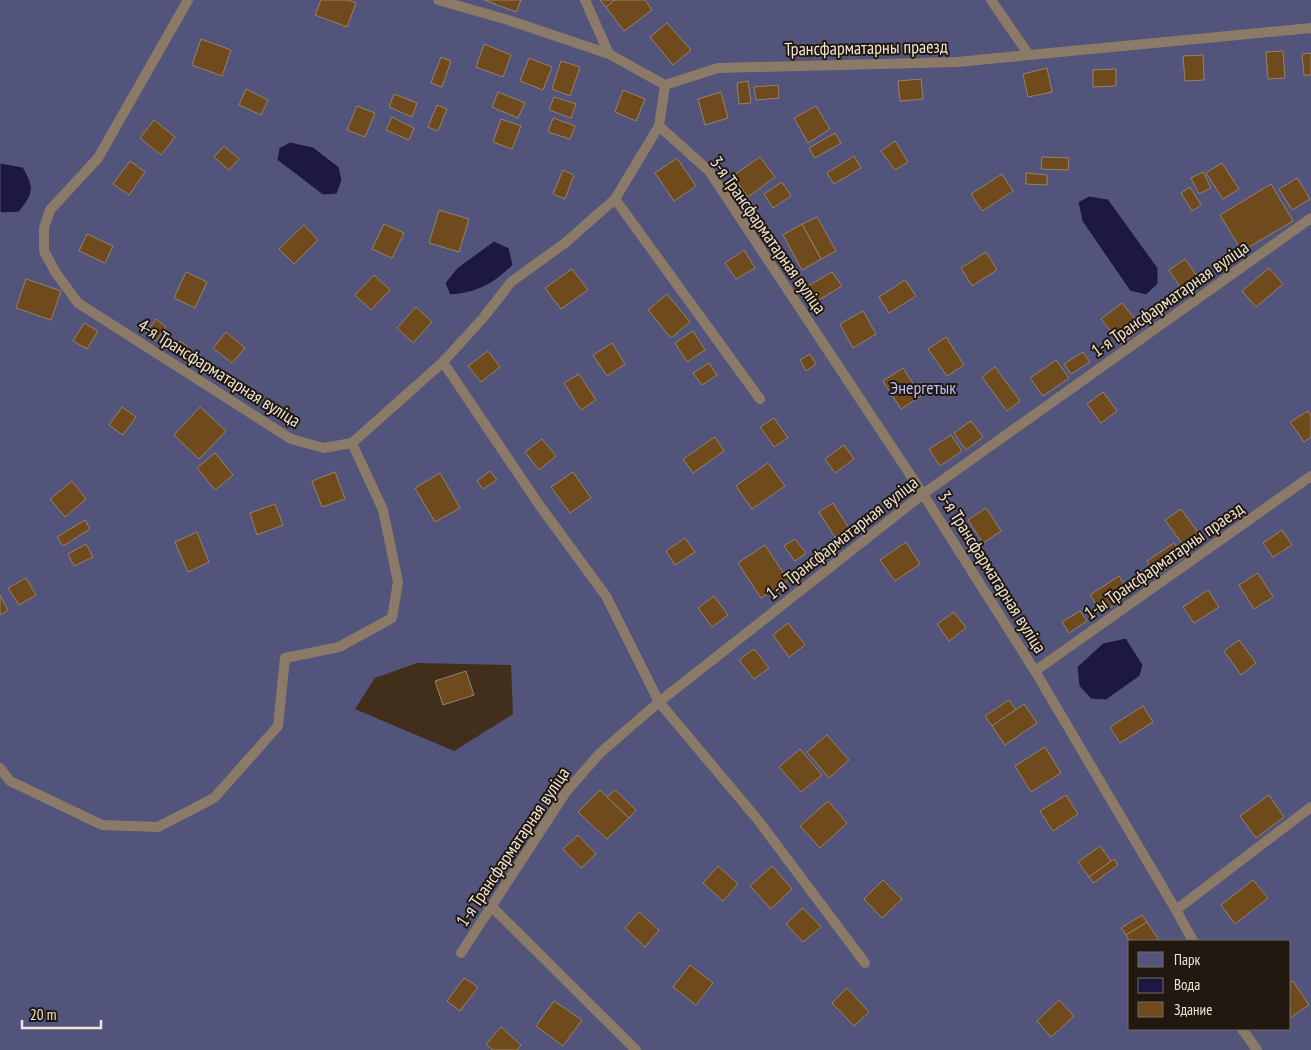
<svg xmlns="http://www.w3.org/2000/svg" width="1311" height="1050" viewBox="0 0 1311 1050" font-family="'PT Sans Narrow',sans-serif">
<rect width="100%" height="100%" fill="#412f1b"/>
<path fill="#53547c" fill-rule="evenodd" d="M0,0h1311v1050h-1311zM417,663l94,2 2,49 -59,37 -99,-42 20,-31zM1130,941h160v88h-160z"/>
<g fill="#1c1843" stroke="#5c5570">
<polygon points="290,142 313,147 339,167 342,180 337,194 323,195 277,160 279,148"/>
<path d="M0,163l23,4c12,21 11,26 -4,45l-17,1 -2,-2z"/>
<polygon points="1089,196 1108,199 1158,268 1158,284 1146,295 1130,291 1082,221 1078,202"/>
<path d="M494,241l15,7 4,17c-20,19 -35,28 -63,30l-5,-12 12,-15z"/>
<polygon points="1126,638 1143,665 1140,676 1106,700 1091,699 1079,686 1077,667 1103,643"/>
</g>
<g fill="#6e4a1c" stroke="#96826b">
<polygon points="321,0 348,0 356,3 347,27 315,15"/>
<polygon points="484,0 521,0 516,12"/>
<polygon points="600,0 615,0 606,7"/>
<polygon points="615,0 645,0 652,10 624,31 606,7"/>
<polygon points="667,23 691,50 673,65 650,37"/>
<polygon points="201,39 231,50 222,76 192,65"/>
<polygon points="484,44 511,55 503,77 476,67"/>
<polygon points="1283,51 1285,78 1268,79 1266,52"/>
<polygon points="1311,53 1311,75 1304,75 1302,54"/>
<polygon points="1203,55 1204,80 1185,81 1183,56"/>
<polygon points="441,57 451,61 442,87 431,83"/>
<polygon points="529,58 552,67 543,90 520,81"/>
<polygon points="561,61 580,67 570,96 552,89"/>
<polygon points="1047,68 1052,92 1028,97 1023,74"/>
<polygon points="1116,69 1116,86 1093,87 1093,70"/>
<polygon points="921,79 923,99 900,101 898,81"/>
<polygon points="748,81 751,103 739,104 737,83"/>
<polygon points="778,85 779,98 756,100 754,87"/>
<polygon points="246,89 268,100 261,115 239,105"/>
<polygon points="623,90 645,99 636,121 615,112"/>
<polygon points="498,92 525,103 518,118 492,107"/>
<polygon points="721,92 728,118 705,125 698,99"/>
<polygon points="394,94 417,103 412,117 389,107"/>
<polygon points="554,97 576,104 571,118 549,110"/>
<polygon points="437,105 447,109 438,131 428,127"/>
<polygon points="357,106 375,113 365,137 347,130"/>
<polygon points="816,106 830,129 808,143 794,118"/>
<polygon points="392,117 414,128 409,140 386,130"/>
<polygon points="553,118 575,126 570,139 548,132"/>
<polygon points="501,119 521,126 512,149 493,142"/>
<polygon points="154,120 175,137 161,155 140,138"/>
<polygon points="835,133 841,143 815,158 809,148"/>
<polygon points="895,141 908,162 895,170 881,151"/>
<polygon points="224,146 239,159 229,170 214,157"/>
<polygon points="854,156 861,168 834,184 827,173"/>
<polygon points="760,157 775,177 748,197 733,176"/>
<polygon points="1042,157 1069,158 1068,170 1041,169"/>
<polygon points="677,158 696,186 674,201 655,173"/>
<polygon points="130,161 145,172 129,195 113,184"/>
<polygon points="1222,163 1239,189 1223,199 1206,173"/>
<polygon points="563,170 574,175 565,199 553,194"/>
<polygon points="1203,172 1211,188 1199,194 1191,178"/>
<polygon points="1026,173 1047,175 1047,185 1026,184"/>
<polygon points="1002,174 1013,191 982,211 971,194"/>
<polygon points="1297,178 1310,199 1292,210 1279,189"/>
<polygon points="782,182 791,196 773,208 764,194"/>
<polygon points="1271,184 1293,221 1242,251 1220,215"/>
<polygon points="1190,187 1201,205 1192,211 1181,193"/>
<polygon points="439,210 469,219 459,252 429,243"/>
<polygon points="817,217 836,251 821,259 802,224"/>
<polygon points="384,224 404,233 392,258 372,249"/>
<polygon points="802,224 821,259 802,270 783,235"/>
<polygon points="304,225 318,240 294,264 279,249"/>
<polygon points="87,234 113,246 105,263 79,251"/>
<polygon points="744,250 755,268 736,279 725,263"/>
<polygon points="986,252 997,270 972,286 961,268"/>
<polygon points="1185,259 1201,282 1184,293 1169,270"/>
<polygon points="1269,268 1283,284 1256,307 1242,291"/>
<polygon points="572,269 588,290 561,309 545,288"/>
<polygon points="186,272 207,282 195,308 174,298"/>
<polygon points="832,272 842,286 817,301 808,286"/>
<polygon points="374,275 390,290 371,310 355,295"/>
<polygon points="26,279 61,291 51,320 16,308"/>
<polygon points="905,280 916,296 889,313 879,297"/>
<polygon points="667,294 690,322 671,338 648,310"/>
<polygon points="1122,303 1142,328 1121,344 1101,319"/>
<polygon points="416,307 432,322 413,343 397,328"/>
<polygon points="863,311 876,334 853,348 840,324"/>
<polygon points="156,319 166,327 156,341 146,334"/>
<polygon points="84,323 98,331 87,349 73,341"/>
<polygon points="693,331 705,350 687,362 675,343"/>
<polygon points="226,332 245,348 232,363 213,348"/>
<polygon points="946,337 964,365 947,376 928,349"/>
<polygon points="180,341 187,346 181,357 173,352"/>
<polygon points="612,343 625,364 607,376 593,355"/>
<polygon points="488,351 500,367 481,382 468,366"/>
<polygon points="1083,352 1090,362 1071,374 1064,364"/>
<polygon points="810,354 816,364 806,371 800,360"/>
<polygon points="1056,360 1069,378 1043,396 1030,378"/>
<polygon points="709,363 717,375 702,385 693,373"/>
<polygon points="995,367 1020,401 1007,411 982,377"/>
<polygon points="903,368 921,396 901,409 883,381"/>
<polygon points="579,374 596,400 581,410 564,383"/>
<polygon points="1103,392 1117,411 1101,423 1087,404"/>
<polygon points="122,407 136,417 123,435 109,425"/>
<polygon points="200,407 226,431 199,459 174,435"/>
<polygon points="1308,411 1311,416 1311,437 1304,442 1290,422"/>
<polygon points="774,418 788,438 774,447 760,427"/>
<polygon points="971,421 983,437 966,450 954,433"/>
<polygon points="951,435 962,451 940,466 929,449"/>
<polygon points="715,437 724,451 693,473 683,459"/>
<polygon points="542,439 556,456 539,470 525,452"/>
<polygon points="844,445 854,459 835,473 825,459"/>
<polygon points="215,453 233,475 215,490 197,468"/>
<polygon points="768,463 785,486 752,509 736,486"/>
<polygon points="490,471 497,480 483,489 477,481"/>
<polygon points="335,472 345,499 322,507 312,481"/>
<polygon points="573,472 591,498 570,513 551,487"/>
<polygon points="440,473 460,508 435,522 415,488"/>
<polygon points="72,481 86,499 65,517 50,499"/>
<polygon points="833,503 849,528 835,537 819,512"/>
<polygon points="275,504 283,525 257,535 250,513"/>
<polygon points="986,508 1001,531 983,543 968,520"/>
<polygon points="1181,509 1202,538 1186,549 1165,520"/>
<polygon points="85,520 90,529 63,546 57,537"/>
<polygon points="1282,530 1292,545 1273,557 1263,543"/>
<polygon points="197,532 209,562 188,572 175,542"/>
<polygon points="685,538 695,552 675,565 666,551"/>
<polygon points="795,539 806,553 795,561 784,546"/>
<polygon points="906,542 920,564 895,581 880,560"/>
<polygon points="1174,543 1184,557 1157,575 1147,561"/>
<polygon points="86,544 93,557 74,566 68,554"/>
<polygon points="765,545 788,580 761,598 738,563"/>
<polygon points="1258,573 1273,597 1254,609 1239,585"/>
<polygon points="1119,576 1130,594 1102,613 1090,595"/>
<polygon points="26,578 36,595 19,605 8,588"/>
<polygon points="1208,590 1219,607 1194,623 1183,607"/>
<polygon points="0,595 8,610 0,615"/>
<polygon points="714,596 728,615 712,627 698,608"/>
<polygon points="1080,611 1087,621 1069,633 1062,622"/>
<polygon points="954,612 966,628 949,641 937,624"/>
<polygon points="788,623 805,645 789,657 773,635"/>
<polygon points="1239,640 1256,663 1241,675 1224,651"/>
<polygon points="754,649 769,668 754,679 739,660"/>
<polygon points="466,671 474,695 443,705 435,681"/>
<polygon points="1009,700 1016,710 992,726 985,716"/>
<polygon points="1024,704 1037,723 1005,745 992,726"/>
<polygon points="1143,706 1153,722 1120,743 1110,727"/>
<polygon points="827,735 849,760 829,778 807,752"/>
<polygon points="1045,747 1061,773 1031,792 1015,766"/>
<polygon points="800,749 822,775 801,792 779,767"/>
<polygon points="600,790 629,818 607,839 578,812"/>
<polygon points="615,790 636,810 629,818 607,797"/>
<polygon points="1066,795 1078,814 1053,831 1040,811"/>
<polygon points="1269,795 1284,817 1256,838 1240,816"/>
<polygon points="828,801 847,823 820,848 800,826"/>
<polygon points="578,835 596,854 581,868 563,849"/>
<polygon points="1100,846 1111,861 1089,877 1078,862"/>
<polygon points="1114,859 1118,865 1093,883 1089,877"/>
<polygon points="718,866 738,884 723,901 703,883"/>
<polygon points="772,866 792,889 771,909 750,886"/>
<polygon points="883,880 902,899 882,918 864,899"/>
<polygon points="1253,880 1268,898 1235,924 1221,905"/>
<polygon points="803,908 821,927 803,942 786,924"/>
<polygon points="639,912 659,930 645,947 625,928"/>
<polygon points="1142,915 1147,922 1126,935 1121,928"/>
<polygon points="1147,922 1159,940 1130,942 1126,935"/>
<polygon points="690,965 713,983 696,1005 673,987"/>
<polygon points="464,978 478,987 460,1011 447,1001"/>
<polygon points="1293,981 1309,1005 1290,1018 1290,983"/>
<polygon points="847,988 869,1012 854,1026 832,1003"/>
<polygon points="1059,1000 1074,1016 1051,1037 1037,1021"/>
<polygon points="554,1001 582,1020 563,1046 536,1026"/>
<polygon points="501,1027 521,1045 517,1050 493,1050 486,1044"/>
</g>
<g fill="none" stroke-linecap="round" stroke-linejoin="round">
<g stroke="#8b7a67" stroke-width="10">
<polyline points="188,0 98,158 50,210 44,228 44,251 56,273 78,303 291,439 324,448 352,443 443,362 483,318 511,282 565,243 615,199 659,126"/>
<polyline points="438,0 508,20 609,54 665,85 718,68 957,62 1311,28"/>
<polyline points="585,0 609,54"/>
<polyline points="991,0 1029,55"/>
<polyline points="665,85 659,126 709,171 923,494 1035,671 1176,910 1193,941"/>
<polyline points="615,199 760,399"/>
<polyline points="443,362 540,506 606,596 659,702 758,820 865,963"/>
<polyline points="1035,671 1311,476"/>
<polyline points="0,768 10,781 102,825 158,827 214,798 278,726 285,658 339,647 392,618 398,582 383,510 352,443"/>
<polyline points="491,906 636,1050"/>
<polyline points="1176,910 1311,807"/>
<polyline points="461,953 566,792 600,753 659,702 923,494 1311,218"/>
<polyline points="1242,1029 1257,1050"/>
</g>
</g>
<g text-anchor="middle" stroke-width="4" stroke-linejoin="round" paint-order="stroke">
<g font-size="18" fill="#f0e4d8" stroke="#211910">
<text transform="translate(866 48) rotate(-1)" y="6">Трансфарматарны праезд</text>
<text transform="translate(768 235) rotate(55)" y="6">3-я Трансфарматарная вуліца</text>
<text transform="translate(1170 299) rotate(-35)" y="6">1-я Трансфарматарная вуліца</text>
<text transform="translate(219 373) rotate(32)" y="6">4-я Трансфарматарная вуліца</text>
<text transform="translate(842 538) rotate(-38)" y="6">1-я Трансфарматарная вуліца</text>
<text transform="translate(1164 561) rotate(-35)" y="6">1-ы Трансфарматарны праезд</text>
<text transform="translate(992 572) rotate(58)" y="6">3-я Трансфарматарная вуліца</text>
<text transform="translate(513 847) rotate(-56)" y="6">1-я Трансфарматарная вуліца</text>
</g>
<g font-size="18" fill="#b9bbf9" stroke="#211910">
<text x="923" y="394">Энергетык</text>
</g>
</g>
<rect x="1128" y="940" width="162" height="90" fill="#211910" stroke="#746a60"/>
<rect x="1138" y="952" width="25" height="15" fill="#53547c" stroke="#746a60"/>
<text x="1174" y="965" font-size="15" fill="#f0e4d8">Парк</text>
<rect x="1138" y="978" width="25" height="15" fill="#1c1843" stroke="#746a60"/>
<text x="1174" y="990" font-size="15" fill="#f0e4d8">Вода</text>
<rect x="1138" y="1002" width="25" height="15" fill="#6e4a1c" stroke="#746a60"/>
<text x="1174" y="1015" font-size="15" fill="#f0e4d8">Здание</text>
<path d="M22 1020v8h79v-8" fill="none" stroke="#f0e4d8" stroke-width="2.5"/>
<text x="30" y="1020" font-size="15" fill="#f0e4d8" stroke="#211910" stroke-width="4" paint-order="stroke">20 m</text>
</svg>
